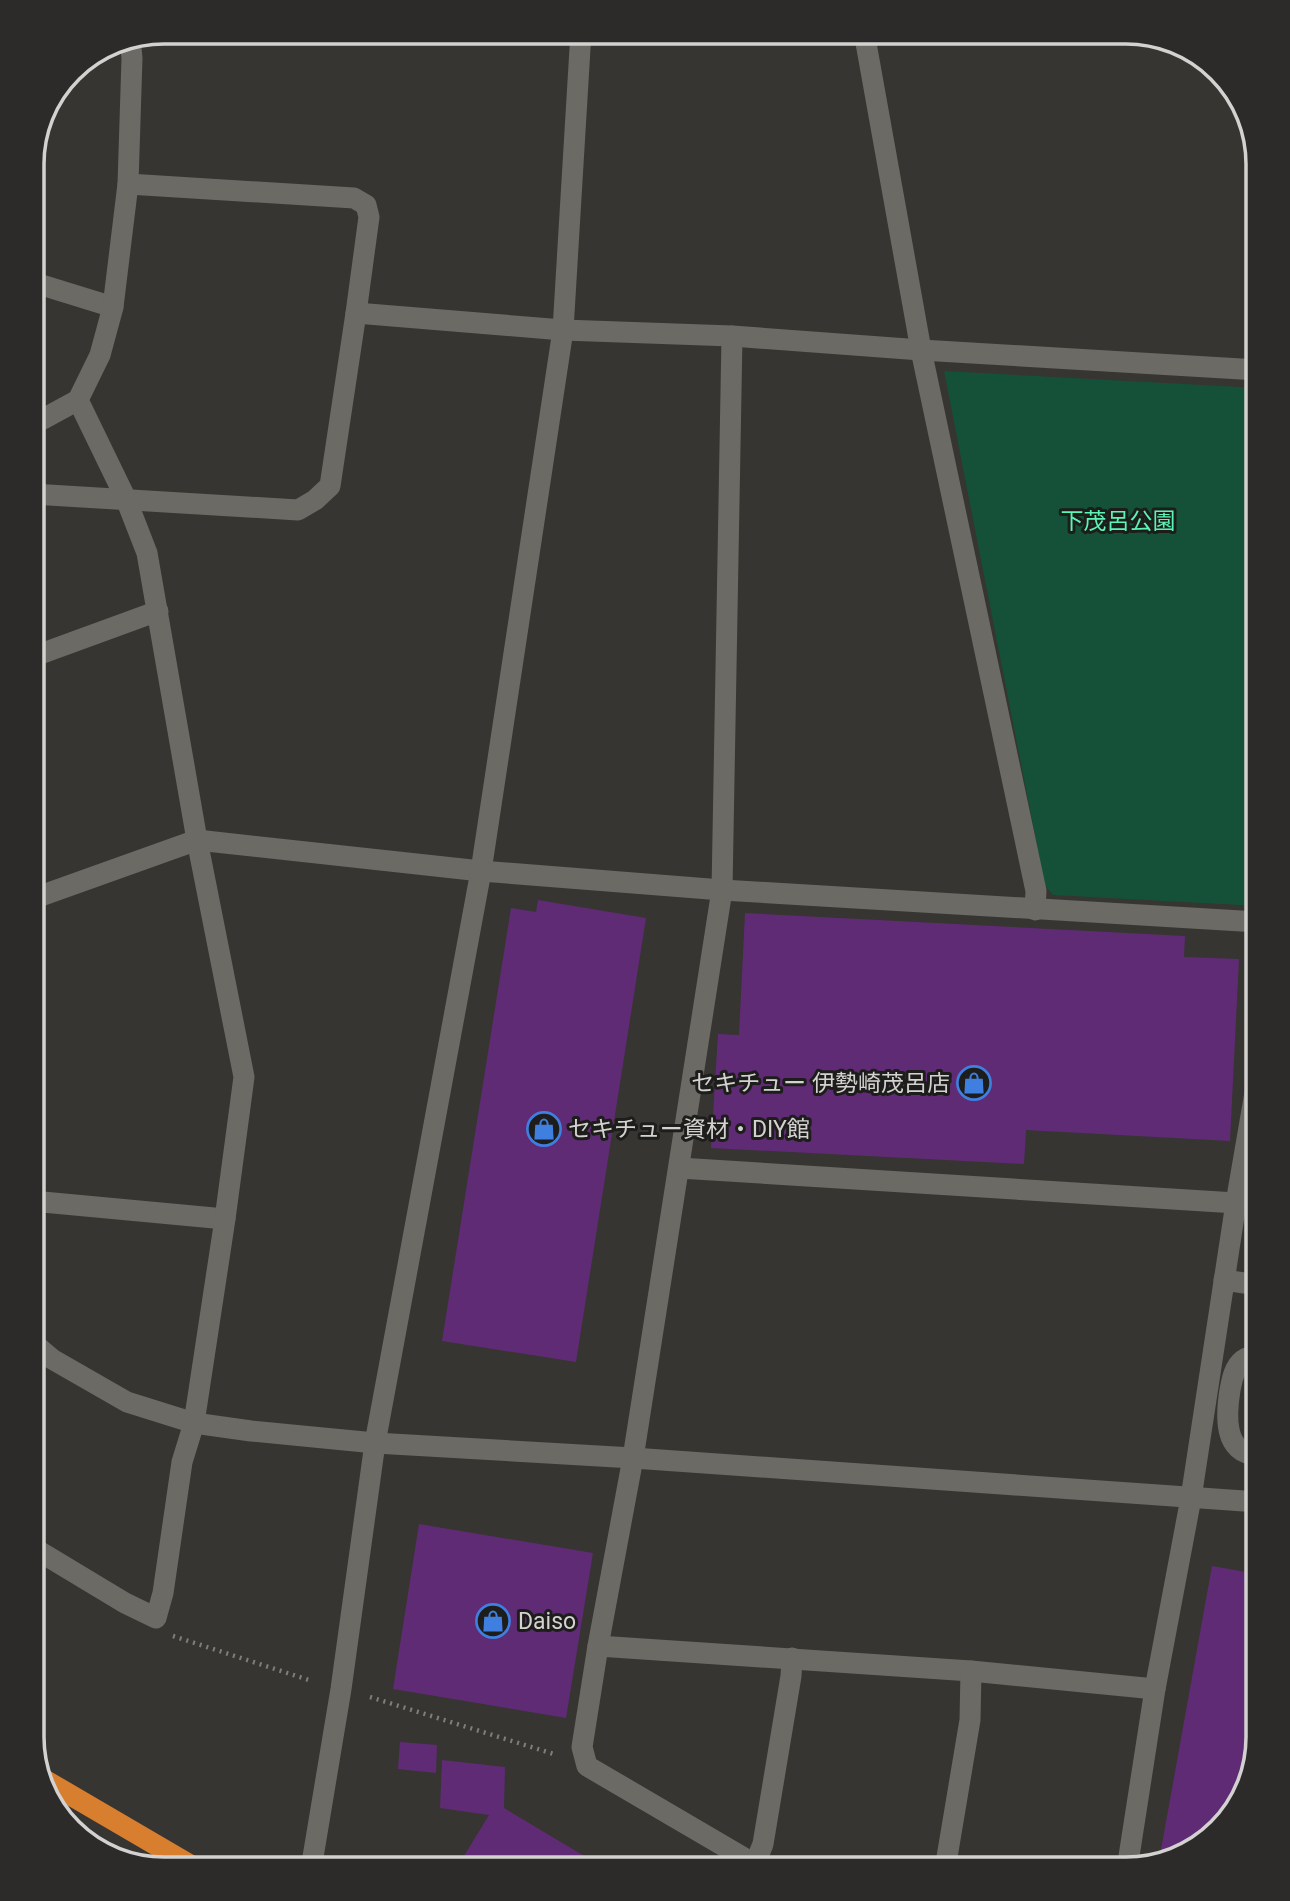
<svg xmlns="http://www.w3.org/2000/svg" width="1290" height="1901" viewBox="0 0 1290 1901" font-family="Roboto,'Noto Sans JP',sans-serif">
<rect width="100%" height="100%" fill="#363531"/>
<polygon fill="#155139" points="944,371 1258,388 1258,906 1053,895 1045,886"/>
<g fill="#602b75">
<polygon points="538,900 646,918 576,1362 442,1341 511,908 536,912"/>
<polygon points="745,913 1185,936 1184,957 1239,959 1230,1141 1026,1130 1024,1164 711,1148 718,1034 739,1035"/>
<polygon points="419,1524 593,1553 566,1718 393,1689"/>
<polygon points="1212,1566 1258,1574 1258,1737 1241,1804 1192,1852 1159,1861"/>
<polygon points="400,1742 437,1745 436,1773 398,1769"/>
<polygon points="442,1760 505,1767 504,1808 606,1869 456,1869 489,1815 440,1808"/>
</g>
<g fill="none" stroke-linecap="round" stroke-linejoin="round">
<g stroke="#7f7e7b" stroke-width="4.5" stroke-dasharray="2 5" stroke-linecap="butt">
<polyline points="173,1636 312,1681"/>
<polyline points="370,1697 557,1755"/>
</g>
<g stroke="#6b6a65" stroke-width="21">
<polyline points="864,32 921,350 1036,891 1035,910"/>
<polyline points="32,282 113,307"/>
<polyline points="356,313 563,330 732,336 921,350 1258,370"/>
<polyline points="732,336 722,890 633,1458 598,1646 582,1747 587,1766 763,1869"/>
<polyline points="32,425 78,400"/>
<polyline points="32,494 298,510 315,500 330,486 356,313 369,217 366,205 354,198 128,184"/>
<polyline points="32,657 158,611"/>
<polyline points="32,899 197,840 481,871 722,890 1258,922"/>
<polyline points="679,1168 1236,1203"/>
<polyline points="32,1201 225,1219"/>
<polyline points="1224,1280 1258,1285"/>
<polyline points="32,1342 52,1359 127,1402 194,1423 251,1431 375,1443 633,1458 1258,1502"/>
<path d="M1258,1455c-35,-1 -32,-40 -28,-65 2,-10 4,-23 13,-30 4,-3 10,-4 15,-4"/>
<polyline points="32,1547 125,1603 156,1618 163,1593 182,1462 194,1423 225,1219 244,1077 197,840 147,553 126,499 78,400 100,355 113,307 128,184 132,58 130,38"/>
<polyline points="598,1646 971,1671 1155,1689"/>
<polyline points="755,1864 763,1844 791,1676 792,1658"/>
<polyline points="311,1869 341,1689 375,1443 481,871 563,330 581,32"/>
<polyline points="945,1869 970,1720 971,1671"/>
<polyline points="1127,1869 1155,1689 1191,1498 1236,1203 1258,1075"/>
</g>
<polyline stroke="#d77e2f" stroke-width="21" points="43,1779 197,1869"/>
</g>
<defs>
<g id="shop-ring" transform="scale(1.75)"><circle r="9.5" fill="#1d1d1b" stroke="#3f7fe0" stroke-width="1.5"/><path d="M-5-2.5h2.3a2.7 3.5 0 0 1 5.4 0H5L5.5 6h-11ZM-1.5-2.5h3a1.5 2.3 0 0 0-3 0Z" fill="#3f7fe0"/></g>
</defs>
<g fill-rule="evenodd">
<use href="#shop-ring" x="974" y="1083"/>
<use href="#shop-ring" x="544" y="1129"/>
<use href="#shop-ring" x="493" y="1621"/>
</g>
<g text-anchor="middle" stroke-width="6" stroke-linejoin="round" paint-order="stroke">
<g font-size="23" fill="#59f5b5" stroke="#1d1d1b">
<text x="1118" y="529">下茂呂公園</text>
</g>
<g font-size="23" fill="#d3d2d0" stroke="#1d1d1b" text-anchor="start">
<text x="950" y="1091" text-anchor="end">セキチュー 伊勢崎茂呂店</text>
<text x="568" y="1137">セキチュー資材・DIY館</text>
<text x="518" y="1629">Daiso</text>
</g>
</g>
<path d="M0 0H1290V1901H0ZM164 44H1126A120 120 0 0 1 1246 164V1737A120 120 0 0 1 1126 1857H164A120 120 0 0 1 44 1737V164A120 120 0 0 1 164 44Z" fill="#2c2b29" fill-rule="evenodd"/>
<path fill="none" stroke="#d3d2d0" stroke-width="3.5" d="M164 44H1126A120 120 0 0 1 1246 164V1737A120 120 0 0 1 1126 1857H164A120 120 0 0 1 44 1737V164A120 120 0 0 1 164 44Z"/>
</svg>
